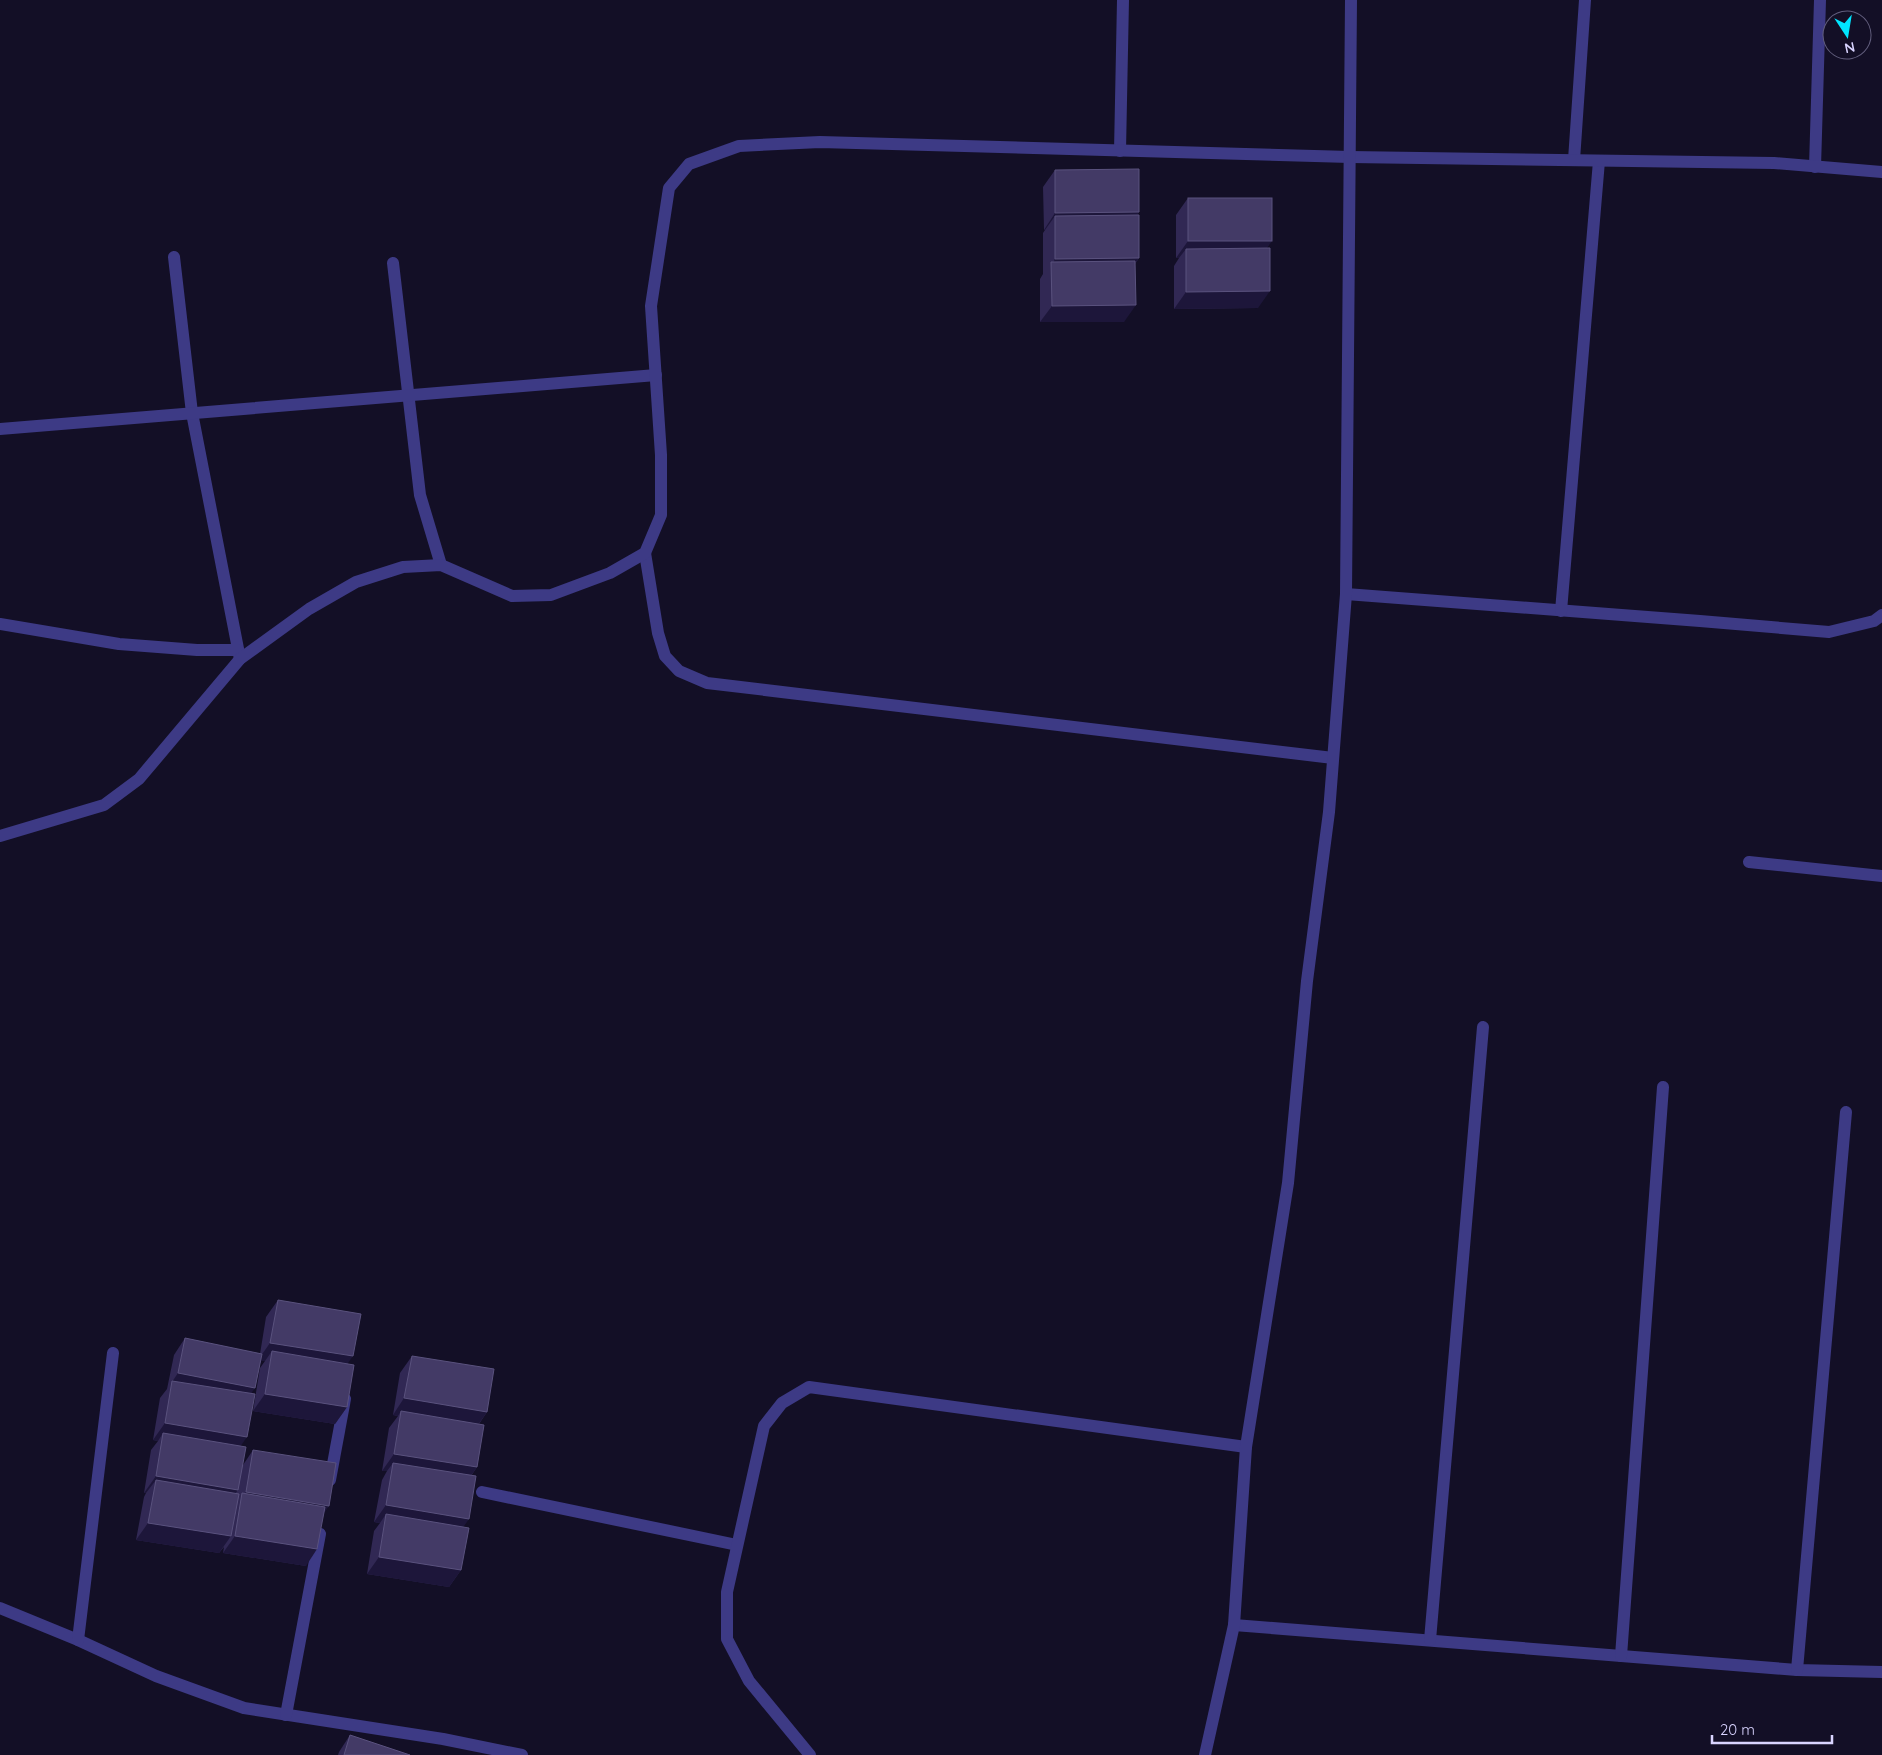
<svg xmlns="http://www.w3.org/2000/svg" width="1882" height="1755" viewBox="0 0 1882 1755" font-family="Quicksand,sans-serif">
<rect width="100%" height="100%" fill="#130f26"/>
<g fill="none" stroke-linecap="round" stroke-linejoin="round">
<polyline stroke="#3d3a85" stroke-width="12" points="1749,862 1882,876"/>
<g stroke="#3d3a85" stroke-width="12">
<polyline points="1120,151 1123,0"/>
<polyline points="1574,160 1585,0"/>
<polyline points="1815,167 1820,0"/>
<polyline points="174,257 192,413 240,659"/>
<polyline points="393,263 420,495 441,565"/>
<polyline points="0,429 656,375"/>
<polyline points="645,553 658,633 665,656 679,671 707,683 1333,758"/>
<polyline points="1346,594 1700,621 1829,632 1874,621 1882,615"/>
<polyline points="1561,611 1599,161"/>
<polyline points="0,624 119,644 197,650 238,650"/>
<polyline points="0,836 104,805 139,779 240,659 309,609 356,582 403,567 441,565 512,596 551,595 610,573 645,553 661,515 661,455 651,306 669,188 689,164 739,146 820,142 1350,157 1774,163 1882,172"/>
<polyline points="330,1480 345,1399"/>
<polyline points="482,1492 737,1545"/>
<polyline points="0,1608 78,1640 156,1676 244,1708 443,1739 522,1755"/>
<polyline points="1234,1625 1797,1670 1882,1672"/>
<polyline points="78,1640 113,1353"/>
<polyline points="1430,1640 1483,1027"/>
<polyline points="1621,1656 1663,1087"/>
<polyline points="1797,1670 1846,1112"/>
<polyline points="286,1715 320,1534"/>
<polyline points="810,1755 749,1681 727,1639 727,1592 764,1426 782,1403 809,1387 1246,1447"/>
<polyline points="1205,1755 1234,1625 1246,1447 1288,1183 1307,981 1329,812 1346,594 1351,0"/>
</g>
</g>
<g fill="#312854">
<polygon points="1055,170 1139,212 1137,215 1139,258 1135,264 1124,322 1040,322 1040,279 1043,274 1043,233 1045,230 1044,230 1043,187"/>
<polygon points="1188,198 1267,248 1258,308 1174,309 1174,266 1179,258 1176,258 1176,215"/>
<polygon points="278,1300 348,1364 347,1407 335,1424 253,1411 260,1368 265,1361 261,1360 251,1394 240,1446 243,1465 253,1450 324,1513 306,1566 223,1553 224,1547 219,1553 136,1540 144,1497 146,1493 144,1493 151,1450 158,1441 153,1440 160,1398 167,1389 174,1355 185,1338 260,1354 266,1317"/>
<polygon points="412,1356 487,1412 479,1424 477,1467 471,1476 463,1527 461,1570 449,1587 367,1574 374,1531 380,1523 374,1522 382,1480 387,1471 382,1471 389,1428 398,1416 393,1415 400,1373"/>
<polygon points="350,1735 410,1755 338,1755 339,1752"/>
</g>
<g fill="#1d163a">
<polygon points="1139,212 1127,229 1055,216 1045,230 1044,230 1055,213"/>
<polygon points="1188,241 1272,241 1260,258 1186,249 1179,258 1176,258"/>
<polygon points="1139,258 1127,275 1052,265 1055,259"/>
<polygon points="1270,291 1258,308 1174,309 1186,292"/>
<polygon points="1136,305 1124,322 1040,322 1052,306"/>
<polygon points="270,1343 353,1356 341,1373 272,1351 265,1361 258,1360"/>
<polygon points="178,1373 255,1388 243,1405 172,1382"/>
<polygon points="265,1394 347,1407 335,1424 253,1411"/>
<polygon points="404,1398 487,1412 475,1429 401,1411 398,1416 393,1415"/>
<polygon points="165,1423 247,1437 235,1454 163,1433 158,1441 153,1440"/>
<polygon points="394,1454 477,1467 465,1484 393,1463 387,1471 382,1471"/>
<polygon points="156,1476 238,1490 226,1506 156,1480 146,1493 144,1493"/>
<polygon points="246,1492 329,1506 317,1523 242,1498"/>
<polygon points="386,1505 469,1519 457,1536 386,1514 380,1523 374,1522"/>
<polygon points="148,1523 231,1536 219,1553 136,1540"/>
<polygon points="235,1536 317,1549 306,1566 223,1553"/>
<polygon points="379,1557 461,1570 449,1587 367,1574"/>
</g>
<g fill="#433a66" stroke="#5a527e">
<polygon points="1139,169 1139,212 1055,213 1055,170"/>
<rect x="1188" y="198" width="84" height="43"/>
<polygon points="1139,215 1139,258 1055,259 1055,216"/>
<polygon points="1270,248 1270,291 1186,292 1186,249"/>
<polygon points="1135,261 1136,305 1052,306 1051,262"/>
<polygon points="278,1300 361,1314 353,1356 270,1343"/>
<polygon points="185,1338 262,1354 255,1388 178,1373"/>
<polygon points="272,1351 354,1365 347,1407 265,1394"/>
<polygon points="412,1356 494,1369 487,1412 404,1398"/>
<polygon points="172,1381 255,1394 247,1437 165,1423"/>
<polygon points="401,1411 484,1425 477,1467 394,1454"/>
<polygon points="163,1433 246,1447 238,1490 156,1476"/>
<polygon points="253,1450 336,1463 329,1506 246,1492"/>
<polygon points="393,1463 476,1476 469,1519 386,1505"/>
<polygon points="156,1480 239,1494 231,1536 148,1523"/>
<polygon points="242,1493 325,1507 317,1549 235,1536"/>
<polygon points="386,1514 469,1528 461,1570 379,1557"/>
<polygon points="350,1735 410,1755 344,1755"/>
</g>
<g transform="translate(1847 35) rotate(168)"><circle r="24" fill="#130f26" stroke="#625e7d"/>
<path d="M0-4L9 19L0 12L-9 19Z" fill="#00e5ff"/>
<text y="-8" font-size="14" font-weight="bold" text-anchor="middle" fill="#d9d4ff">N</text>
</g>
<path d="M1712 1735v8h120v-8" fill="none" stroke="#d9d4ff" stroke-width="2.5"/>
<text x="1720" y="1735" font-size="15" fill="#d9d4ff" stroke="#130f26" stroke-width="4" paint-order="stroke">20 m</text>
</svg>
